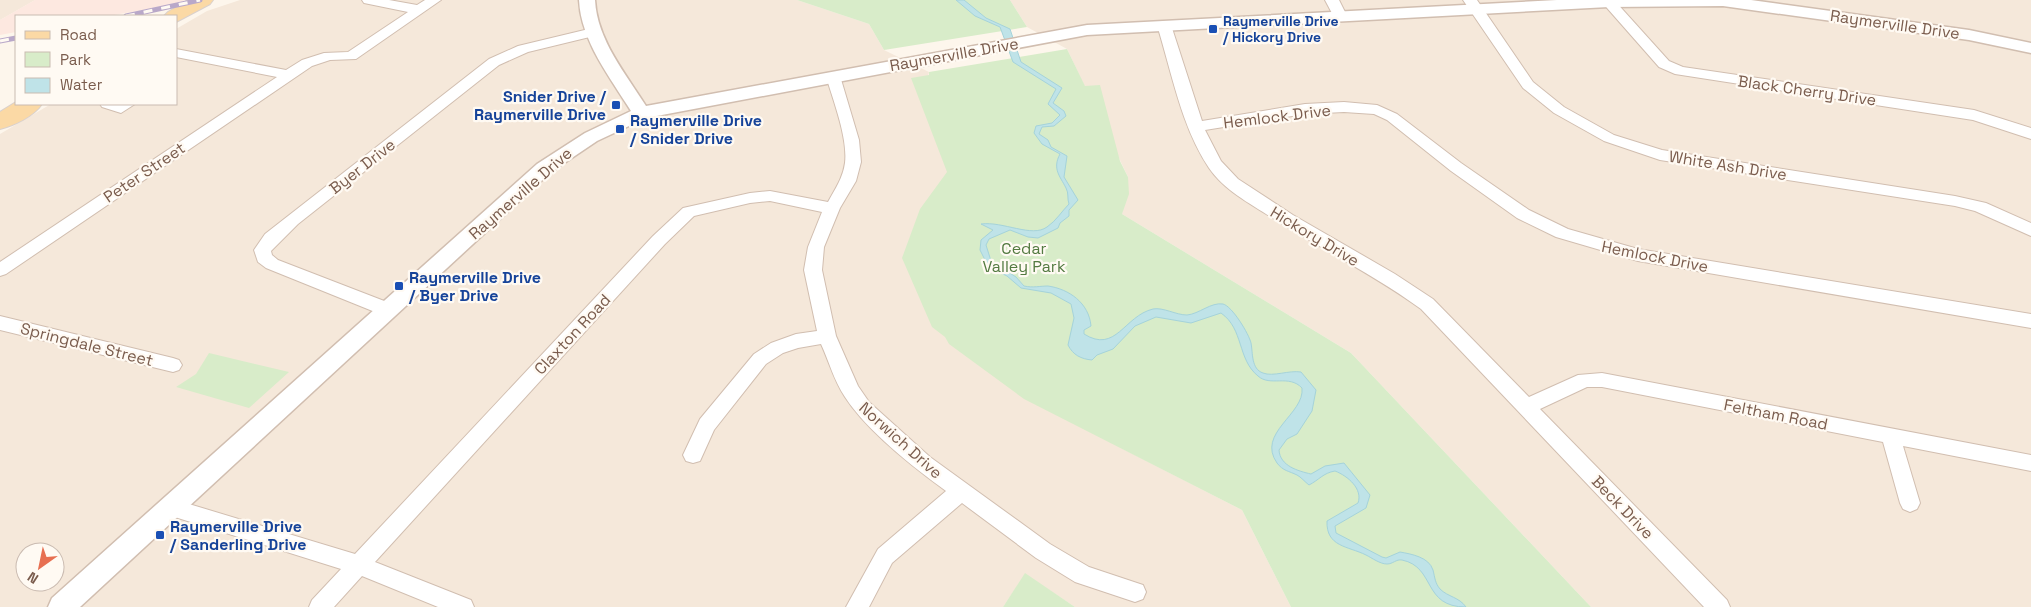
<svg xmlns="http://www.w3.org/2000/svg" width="2031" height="607" viewBox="0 0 2031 607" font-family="'Space Grotesk',sans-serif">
<rect width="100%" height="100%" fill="#fdf6ec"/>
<g fill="#f5e8da" fill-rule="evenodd">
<polygon points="0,0 35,0 0,20"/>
<path d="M240,0h557l72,24 15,26 45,22 -6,30 200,347 119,61 49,97h-216l-50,-33 -22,33h-1003v-473l51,-30h125v-75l31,-18zM25,552h30v30h-30z"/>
<polygon points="1010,0 2031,0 2031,607 1591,607 1351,353 1122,214 1128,177 1067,49 1027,27"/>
</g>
<polygon fill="#fde8e0" points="35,0 185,0 178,4 108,16 16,16 16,32 0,35 0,20"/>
<g fill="#d8ecc9">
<polygon points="797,0 1010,0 1027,27 884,50 869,24"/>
<polygon points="1067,49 1085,86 1100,85 1120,161 1128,177 1129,194 1122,214 1351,353 1591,607 1291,607 1242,510 1024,399 949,344 945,337 932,327 902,258 920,209 947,172 911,78 929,75 929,72"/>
<polygon points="209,353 289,372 249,408 176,387 196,374"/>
<polygon points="1025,573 1075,607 1003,607"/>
</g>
<path fill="#bfe3e8" stroke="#a5d3da" d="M956,0h8l22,18 24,11 11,33 41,26 -9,15 11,8 2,5 -12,10 -12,1 -3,7 9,6 3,7 16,9 -3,21 14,23 -9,10v6l-9,7 -2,5 -20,10 -10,-1 -18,-7 -21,9 -3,6 5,16 25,16 8,9c9,2 16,0 24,0 21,3 41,17 43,40l-7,4v4c32,20 40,-18 69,-25 10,-2 23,6 34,6 12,-1 24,-13 36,-11 9,2 26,30 28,39 2,10 0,26 12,30 10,4 26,-3 38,-1l15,18 -4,21 -15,23 -10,5 -8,11c1,16 19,21 32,24l14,-8 19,-3 26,32 -4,13 -31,18 1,7 46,24 4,1 14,-6c11,2 29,5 33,18 2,8 2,13 7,19 8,8 19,8 26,18 -44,0 -30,-40 -64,-47 -6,-1 -9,4 -15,4 -7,0 -15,-6 -21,-9 -18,-9 -40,-8 -39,-34l31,-18c5,-14 -10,-27 -23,-32 -12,2 -16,9 -26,14 -4,-3 -8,-8 -12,-10 -8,-4 -14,-4 -20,-12 -21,-30 28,-49 25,-75 -13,-14 -32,-1 -44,-12 -21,-17 -14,-47 -37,-63l-30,10 -35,-6 -21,9 -22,23 -16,6 -5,5c-11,-1 -19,-5 -24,-15l6,-27 -3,-14 -20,-11 -30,-5 -14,-12 -14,-7 -7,-7 -6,-12 1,-10 12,-10 -12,-6c22,-3 51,14 66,3 9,-6 15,-16 22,-23 -2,-5 0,-11 -3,-16 -6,-12 -14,-19 -6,-34l-18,-10 -8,-11 2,-7 16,-3 8,-8 -12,-11 8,-15 -43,-27 -13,-35 -25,-11z"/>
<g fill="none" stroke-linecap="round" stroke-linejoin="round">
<g stroke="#d1beb0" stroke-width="2">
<g id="minor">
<polygon points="362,0 389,0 417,5 425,0 441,0 356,59 330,60 312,66 6,274 0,276 0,262 277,77 176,57 176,49 286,70 302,60 324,53 348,52 408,12 364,3"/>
<polygon points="1325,0 1339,0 1347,16 1345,19 1335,19"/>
<polygon points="1463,0 1477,0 1533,82 1564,107 1614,135 1662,150 1955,196 1986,203 2031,223 2031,236 1975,211 1955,206 1660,160 1604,141 1554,113 1523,88"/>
<polygon points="1600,0 1614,0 1669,61 1683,67 1974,110 2031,128 2031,139 1973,120 1675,74 1659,67"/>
<path d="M1164,21l7,4 31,96 103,-17 39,-2 33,3 20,9 64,49 68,47 39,19 70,20 393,65v14l-393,-67 -82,-24 -39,-19 -66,-47 -64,-51 -13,-6 -30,-2 -39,2 -100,16 16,31 17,18 55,36 102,59 38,25 96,98 49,-22 24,-2 429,82v16l-128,-25 17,57 -3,6 -7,3 -7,-3 -3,-6 -17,-61 -281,-55h-15l-47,22 187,191 3,7h-26l-283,-298c-48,-35 -100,-60 -150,-92 -22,-14 -47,-27 -62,-49 -28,-42 -37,-95 -52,-143z"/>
<polygon points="593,28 600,32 598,35 528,52 499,65 298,224 271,251 272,255 278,260 392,304 395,309 392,314 386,316 380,314 266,268 258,262 254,250 265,234 489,59 518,46"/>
<path d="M833,72l7,4 19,64 2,22 -5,19 -16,27 -16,39 -2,23 14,66 22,50 11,16 61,55 120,87 39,23 54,18 3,7 -3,7 -8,3 -60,-20 -39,-24 -74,-55 -70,60 -23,44h-23l32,-58 68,-58c-33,-24 -79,-60 -101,-94 -11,-16 -16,-36 -24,-53l-23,4 -15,5 -17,11 -52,66 -14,31 -7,2 -7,-2 -3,-6 17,-36 54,-65 17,-11 25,-9 21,-3 -13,-61 4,-23 14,-35 -52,-11 -20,2 -56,13 -29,28 -290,318 96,38 3,7h-36l-76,-31 -28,31h-25l3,-7 29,-31 -179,-56 -3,-6 3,-6 7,-3 186,56 298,-318 30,-28 67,-15 20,-2 58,11c7,-13 15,-24 17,-39 3,-25 -12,-63 -19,-87z"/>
<polygon points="100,104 135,104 121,113 102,107"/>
<polygon points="0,316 173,358 179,360 182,365 179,370 173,372 0,330"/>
</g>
</g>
<g stroke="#d1beb0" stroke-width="3">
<path id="tertiary" d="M579,0h16c2,40 31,74 51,106l441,-81 470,-25h194l218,30 62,13v10l-62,-13 -246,-34 -114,1 -522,28 -441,83 -49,23 -46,31 -471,435h-32l4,-9 485,-434 48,-31 46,-22c-21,-34 -50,-70 -52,-111z"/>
</g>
<g stroke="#dad1cd" stroke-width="2">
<g id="primary">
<polygon points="188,0 213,0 210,4 176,22 176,16 164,16 168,12"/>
<path d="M16,102l26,2c-8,12 -29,22 -42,25v-17z"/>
</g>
</g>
<use href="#minor" fill="#fff" fill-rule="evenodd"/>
<use href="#tertiary" fill="#fff" fill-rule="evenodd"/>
<use href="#primary" fill="#fbd9a5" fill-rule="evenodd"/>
<g stroke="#b9a8c9" stroke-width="5">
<g id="rail">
<polyline points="126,16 200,0"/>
<polyline points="0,41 16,38"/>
</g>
</g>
<use href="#rail" stroke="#fffaf3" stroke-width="3" stroke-dasharray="9" stroke-linecap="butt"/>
</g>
<g fill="#1a4fb4" stroke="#fffaf3" stroke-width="2">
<rect x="1208" y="24" width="10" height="10" rx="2.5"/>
<rect x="611" y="100" width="10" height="10" rx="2.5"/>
<rect x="615" y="124" width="10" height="10" rx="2.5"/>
<rect x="394" y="281" width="10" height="10" rx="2.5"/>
<rect x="155" y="530" width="10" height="10" rx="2.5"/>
</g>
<g text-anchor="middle" stroke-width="4.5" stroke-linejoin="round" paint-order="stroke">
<g font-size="14" font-weight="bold" fill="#164399" stroke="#fffaf3" text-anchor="start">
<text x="1223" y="26">Raymerville Drive<tspan x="1223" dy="16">/ Hickory Drive</tspan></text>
</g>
<g font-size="16" fill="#7a5c4d" stroke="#fffaf3">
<text transform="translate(1895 24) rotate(8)" y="6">Raymerville Drive</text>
<text transform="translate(954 54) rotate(-10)" y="6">Raymerville Drive</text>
<text transform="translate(1807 90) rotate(8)" y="6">Black Cherry Drive</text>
<text transform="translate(1277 116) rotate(-7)" y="6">Hemlock Drive</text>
<text transform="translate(1728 165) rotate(9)" y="6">White Ash Drive</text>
<text transform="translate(362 166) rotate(-38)" y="6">Byer Drive</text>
<text transform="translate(144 172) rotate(-34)" y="6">Peter Street</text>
<text transform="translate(520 193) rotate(-41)" y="6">Raymerville Drive</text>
<text transform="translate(1315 236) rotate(31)" y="6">Hickory Drive</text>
<text transform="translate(1655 256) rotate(11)" y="6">Hemlock Drive</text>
<text transform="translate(572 334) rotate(-47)" y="6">Claxton Road</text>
<text transform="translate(87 344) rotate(14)" y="6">Springdale Street</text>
<text transform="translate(1776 414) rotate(11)" y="6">Feltham Road</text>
<text transform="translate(901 440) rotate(42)" y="6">Norwich Drive</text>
<text transform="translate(1623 507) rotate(46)" y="6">Beck Drive</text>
</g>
<g font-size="16" font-weight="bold" fill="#164399" stroke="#fffaf3" text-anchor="start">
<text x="606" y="102" text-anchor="end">Snider Drive /<tspan x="606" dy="18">Raymerville Drive</tspan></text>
<text x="630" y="126">Raymerville Drive<tspan x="630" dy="18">/ Snider Drive</tspan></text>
<text x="409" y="283">Raymerville Drive<tspan x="409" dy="18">/ Byer Drive</tspan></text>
<text x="170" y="532">Raymerville Drive<tspan x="170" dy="18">/ Sanderling Drive</tspan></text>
</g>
<g font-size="16" fill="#537a41" stroke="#fffaf3">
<text x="1024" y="254">Cedar<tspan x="1024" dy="18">Valley Park</tspan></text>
</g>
</g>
<rect x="15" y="15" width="162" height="90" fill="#fffaf3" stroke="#cabbb1"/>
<rect x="25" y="31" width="25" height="8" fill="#fbd9a5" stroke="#cabbb1"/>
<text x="60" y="40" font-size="15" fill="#7a5c4d">Road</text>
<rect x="25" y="52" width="25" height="15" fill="#d8ecc9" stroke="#cabbb1"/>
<text x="60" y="65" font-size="15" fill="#7a5c4d">Park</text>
<rect x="25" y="78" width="25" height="15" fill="#bfe3e8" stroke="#cabbb1"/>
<text x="60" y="90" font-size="15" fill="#7a5c4d">Water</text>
<g transform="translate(40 567) rotate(213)"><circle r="24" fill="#fffaf3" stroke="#cabbb1"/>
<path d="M0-4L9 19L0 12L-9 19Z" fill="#e76f51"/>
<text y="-8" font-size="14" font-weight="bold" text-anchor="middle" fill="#7a5c4d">N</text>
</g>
</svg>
